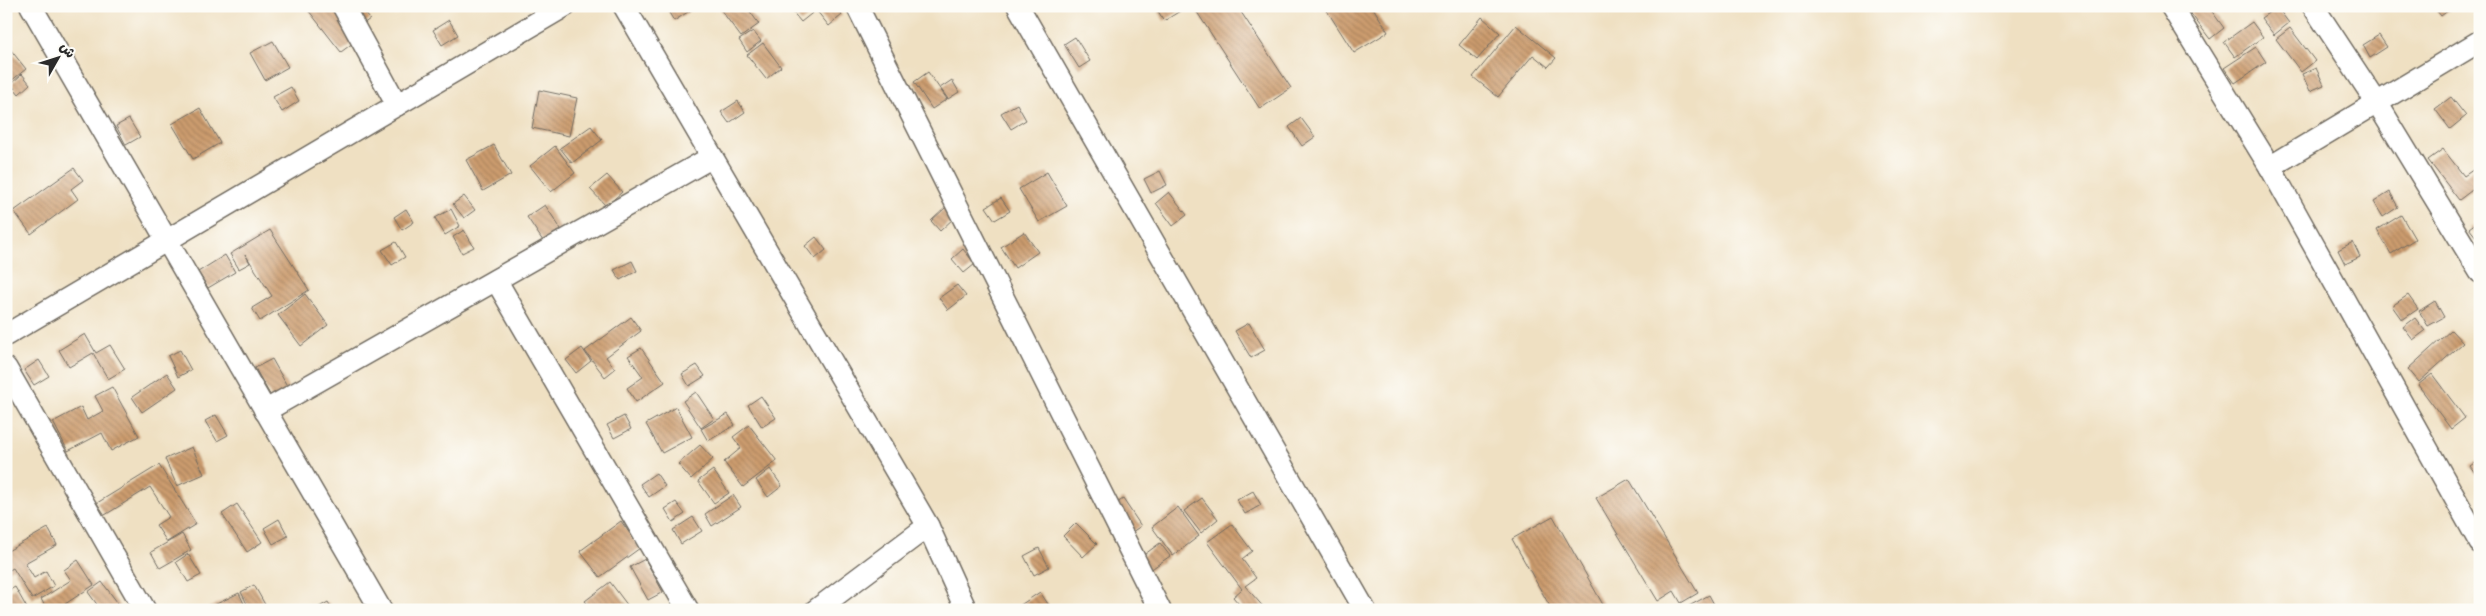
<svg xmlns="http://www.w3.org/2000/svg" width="2486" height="616" viewBox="0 0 2486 616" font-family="'Playpen Sans','Playpen Sans Arabic',sans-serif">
<defs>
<pattern id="building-back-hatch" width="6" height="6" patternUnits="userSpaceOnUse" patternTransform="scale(1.25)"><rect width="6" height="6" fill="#cc9c6e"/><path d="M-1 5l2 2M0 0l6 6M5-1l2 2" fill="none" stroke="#a67f5b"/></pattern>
</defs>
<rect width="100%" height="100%" fill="#fdfcf7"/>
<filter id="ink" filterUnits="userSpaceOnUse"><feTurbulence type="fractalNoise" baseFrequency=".02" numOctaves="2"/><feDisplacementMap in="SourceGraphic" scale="10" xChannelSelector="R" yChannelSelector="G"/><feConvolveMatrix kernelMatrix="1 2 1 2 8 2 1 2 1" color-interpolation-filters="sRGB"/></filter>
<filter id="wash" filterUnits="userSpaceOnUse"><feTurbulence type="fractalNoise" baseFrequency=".0096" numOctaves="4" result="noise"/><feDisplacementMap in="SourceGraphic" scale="20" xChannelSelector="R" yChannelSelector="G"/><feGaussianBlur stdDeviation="1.12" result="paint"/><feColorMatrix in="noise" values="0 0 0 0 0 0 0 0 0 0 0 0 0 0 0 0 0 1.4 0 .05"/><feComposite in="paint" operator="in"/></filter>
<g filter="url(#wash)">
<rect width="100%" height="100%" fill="#efe0c2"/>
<g id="blocks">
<g fill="url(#building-back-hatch)">
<polygon points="305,6 330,6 357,40 341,52"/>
<polygon points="359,6 370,19 352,32 342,18"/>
<polygon points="665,6 697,6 674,21"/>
<polygon points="718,6 746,6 759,24 741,37"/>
<polygon points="796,6 835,6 842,15 829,26 816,10 801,22 791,10"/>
<polygon points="1155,6 1188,6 1164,21"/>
<polygon points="1199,6 1237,6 1291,88 1260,109 1195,9"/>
<polygon points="1324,6 1372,6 1388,32 1354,53"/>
<polygon points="2185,6 2208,6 2224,28 2210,39"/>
<polygon points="2433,6 2454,6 2441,16"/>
<polygon points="2277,7 2289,23 2274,35 2261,18"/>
<polygon points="1482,17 1500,33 1477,60 1459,45"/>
<polygon points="449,20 458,35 442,45 433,30"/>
<polygon points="2252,22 2263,37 2235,57 2224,42"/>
<polygon points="1516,25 1556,58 1548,67 1533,55 1498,97 1473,77"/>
<polygon points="2290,28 2315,61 2301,72 2276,39"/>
<polygon points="753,31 761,41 747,52 739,40"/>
<polygon points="2379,35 2387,47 2370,58 2363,45"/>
<polygon points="1075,37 1090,61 1079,68 1064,44"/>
<polygon points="273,41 288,67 265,80 250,53"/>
<polygon points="763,43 781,67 766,79 747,55"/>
<polygon points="6,44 26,69 6,85"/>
<polygon points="2256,47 2266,62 2235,83 2224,68"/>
<polygon points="2316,68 2324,85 2310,91 2302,74"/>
<polygon points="928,72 947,99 932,109 914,82"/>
<polygon points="22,74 30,84 19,94 11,84"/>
<polygon points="952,80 959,92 948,99 940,88"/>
<polygon points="291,87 299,101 282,112 273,97"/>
<polygon points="539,90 577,98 569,136 532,128"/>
<polygon points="2451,97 2466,116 2450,129 2435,109"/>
<polygon points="738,101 745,112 729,123 721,112"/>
<polygon points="1017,104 1026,120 1011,129 1001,113"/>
<polygon points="200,108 220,143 193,159 172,124"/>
<polygon points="1301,118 1315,137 1302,146 1289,127"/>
<polygon points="129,119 140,137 126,145 116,126"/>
<polygon points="591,126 602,140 572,163 560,148"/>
<polygon points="494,145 511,175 483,191 466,160"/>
<polygon points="555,146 575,173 551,192 530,166"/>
<polygon points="2443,149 2464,176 2480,165 2480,184 2459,200 2428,160"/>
<polygon points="74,168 83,180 71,189 78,199 31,234 14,211"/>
<polygon points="1160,171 1167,185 1151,193 1144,179"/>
<polygon points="1047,172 1067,206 1039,222 1019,189"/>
<polygon points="607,175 622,192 606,206 590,189"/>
<polygon points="1169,192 1187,215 1173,226 1156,203"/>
<polygon points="2390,192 2398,207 2383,217 2374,202"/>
<polygon points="464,196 475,210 464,218 453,204"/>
<polygon points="1001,198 1010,211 995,220 986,207"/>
<polygon points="545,205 561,229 543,241 527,217"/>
<polygon points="946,207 955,217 940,231 931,221"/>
<polygon points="406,209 414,222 402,230 394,217"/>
<polygon points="451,209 460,226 445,235 435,218"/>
<polygon points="2401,215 2415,239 2391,254 2377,230"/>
<polygon points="2480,220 2480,242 2469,228"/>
<polygon points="270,230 309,290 260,321 252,308 272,296 245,254 250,263 239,269 230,254"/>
<polygon points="464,230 474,247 462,253 453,237"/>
<polygon points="1024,232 1038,252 1015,268 1001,247"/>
<polygon points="816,237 826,250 815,259 805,246"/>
<polygon points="396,242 405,257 392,265 382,250"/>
<polygon points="2353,242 2360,257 2345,264 2338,250"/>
<polygon points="963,249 975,264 964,273 952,259"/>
<polygon points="225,255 235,272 208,288 198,272"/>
<polygon points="632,261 637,271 620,280 614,270"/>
<polygon points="957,285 966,296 948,310 939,298"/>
<polygon points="305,294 328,325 301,346 278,315"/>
<polygon points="2408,295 2418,309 2402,320 2392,306"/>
<polygon points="2435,301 2444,317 2428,326 2419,311"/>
<polygon points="631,317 641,331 606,357 615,369 605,377 585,351"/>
<polygon points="2415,318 2425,331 2413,340 2403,327"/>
<polygon points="1249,323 1265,350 1251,358 1235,331"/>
<polygon points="2451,330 2463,343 2419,382 2408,369"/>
<polygon points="85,334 96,353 110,345 125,369 108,379 93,353 69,367 59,350"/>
<polygon points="582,348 591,361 576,373 566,360"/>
<polygon points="641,348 665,382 636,402 627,388 643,377 628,356"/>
<polygon points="180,350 191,370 178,377 168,356"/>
<polygon points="272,359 295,400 278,409 255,368"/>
<polygon points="39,360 49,376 34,385 24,370"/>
<polygon points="697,365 705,376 689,386 682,374"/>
<polygon points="167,373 177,388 142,412 132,397"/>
<polygon points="2432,374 2465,418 2451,429 2418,385"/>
<polygon points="112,387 139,436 111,451 102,433 68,451 53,422 81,407 87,420 103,411 95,396"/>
<polygon points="696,392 714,419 701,428 683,401"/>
<polygon points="761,396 776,418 762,427 748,405"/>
<polygon points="676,407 692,437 662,453 646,424"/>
<polygon points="728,414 735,425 708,441 701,429"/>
<polygon points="216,415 228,435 217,441 205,421"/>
<polygon points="624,416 631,429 614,438 607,425"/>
<polygon points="749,425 777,461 743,487 724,462 741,448 733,437"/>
<polygon points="700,445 713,459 691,479 678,464"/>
<polygon points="192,447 204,474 177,486 165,459"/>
<polygon points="2480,459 2480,480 2470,466"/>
<polygon points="159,465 196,524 167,542 156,525 169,517 150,487 105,515 97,503"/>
<polygon points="770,469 782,486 768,497 756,480"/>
<polygon points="713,470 729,493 714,503 698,481"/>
<polygon points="656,473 665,486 649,497 640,484"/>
<polygon points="1629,479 1698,593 1681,603 1674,591 1658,601 1596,498"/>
<polygon points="1253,491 1261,505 1245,514 1237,500"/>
<polygon points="733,495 741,507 712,526 705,514"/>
<polygon points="1202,498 1218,519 1201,533 1184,511"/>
<polygon points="1123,499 1141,526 1126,536 1108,509"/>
<polygon points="676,502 685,514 673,522 665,509"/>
<polygon points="237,504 262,542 247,552 222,514"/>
<polygon points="1178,507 1199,536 1173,556 1152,527"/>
<polygon points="1553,516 1606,610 1552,610 1512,539"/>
<polygon points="693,517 702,531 681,544 673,530"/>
<polygon points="279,519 288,536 273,544 264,528"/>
<polygon points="621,521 640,548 600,577 580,551"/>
<polygon points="1076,523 1097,544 1083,557 1063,536"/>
<polygon points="1232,524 1252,551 1242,559 1256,578 1245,586 1266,610 1244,610 1233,597 1242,589 1207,542"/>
<polygon points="48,528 57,545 25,563 34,578 46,571 54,586 32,599 13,568 6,572 6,552"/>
<polygon points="182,534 191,550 160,568 151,552"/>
<polygon points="1160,543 1170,556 1146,573 1137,560"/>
<polygon points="1039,548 1049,567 1034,575 1024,556"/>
<polygon points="188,554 201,575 188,582 176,562"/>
<polygon points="645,559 663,592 648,600 630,567"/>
<polygon points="78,560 94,585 56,610 47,610 41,599 71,580 64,570"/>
<polygon points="102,582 123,610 101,610 88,592"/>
<polygon points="610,582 631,610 592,610 585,601"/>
<polygon points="254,585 268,610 250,610 241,592"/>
<polygon points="15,587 28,610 6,610 6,592"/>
<polygon points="1040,592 1052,610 1017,610 1016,608"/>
<polygon points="239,593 246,608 243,610 204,610"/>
<polygon points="1709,595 1717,610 1682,610"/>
<polygon points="328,602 333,610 314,610"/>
</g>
</g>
</g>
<g filter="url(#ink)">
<use href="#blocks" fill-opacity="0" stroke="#706a60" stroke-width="1"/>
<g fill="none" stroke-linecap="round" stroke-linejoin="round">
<g stroke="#706a60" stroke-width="24">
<g id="minor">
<polyline points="31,6 381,610"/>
<polyline points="343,6 397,105"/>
<polyline points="624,6 928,526 966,610"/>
<polyline points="857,6 1160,610"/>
<polyline points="1018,6 1365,610"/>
<polyline points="2171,6 2270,167 2480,543"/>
<polyline points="2313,6 2377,103 2480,272"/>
<polyline points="2270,167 2480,41"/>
<polyline points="496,280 688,610"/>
<polyline points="6,335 565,6"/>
<polyline points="6,368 145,610"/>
<polyline points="265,411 712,157"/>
<polyline points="816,610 928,526"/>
</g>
</g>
<use href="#minor" stroke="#fff" stroke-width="21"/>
</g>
</g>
<rect width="2486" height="616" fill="none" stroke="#fdfcf7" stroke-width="25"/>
<g transform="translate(58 58) rotate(51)" stroke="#fdfcf7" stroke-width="4" paint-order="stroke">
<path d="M0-4L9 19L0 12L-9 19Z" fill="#2b2b2b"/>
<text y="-8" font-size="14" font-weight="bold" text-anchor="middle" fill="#2b2b2b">ش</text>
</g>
</svg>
